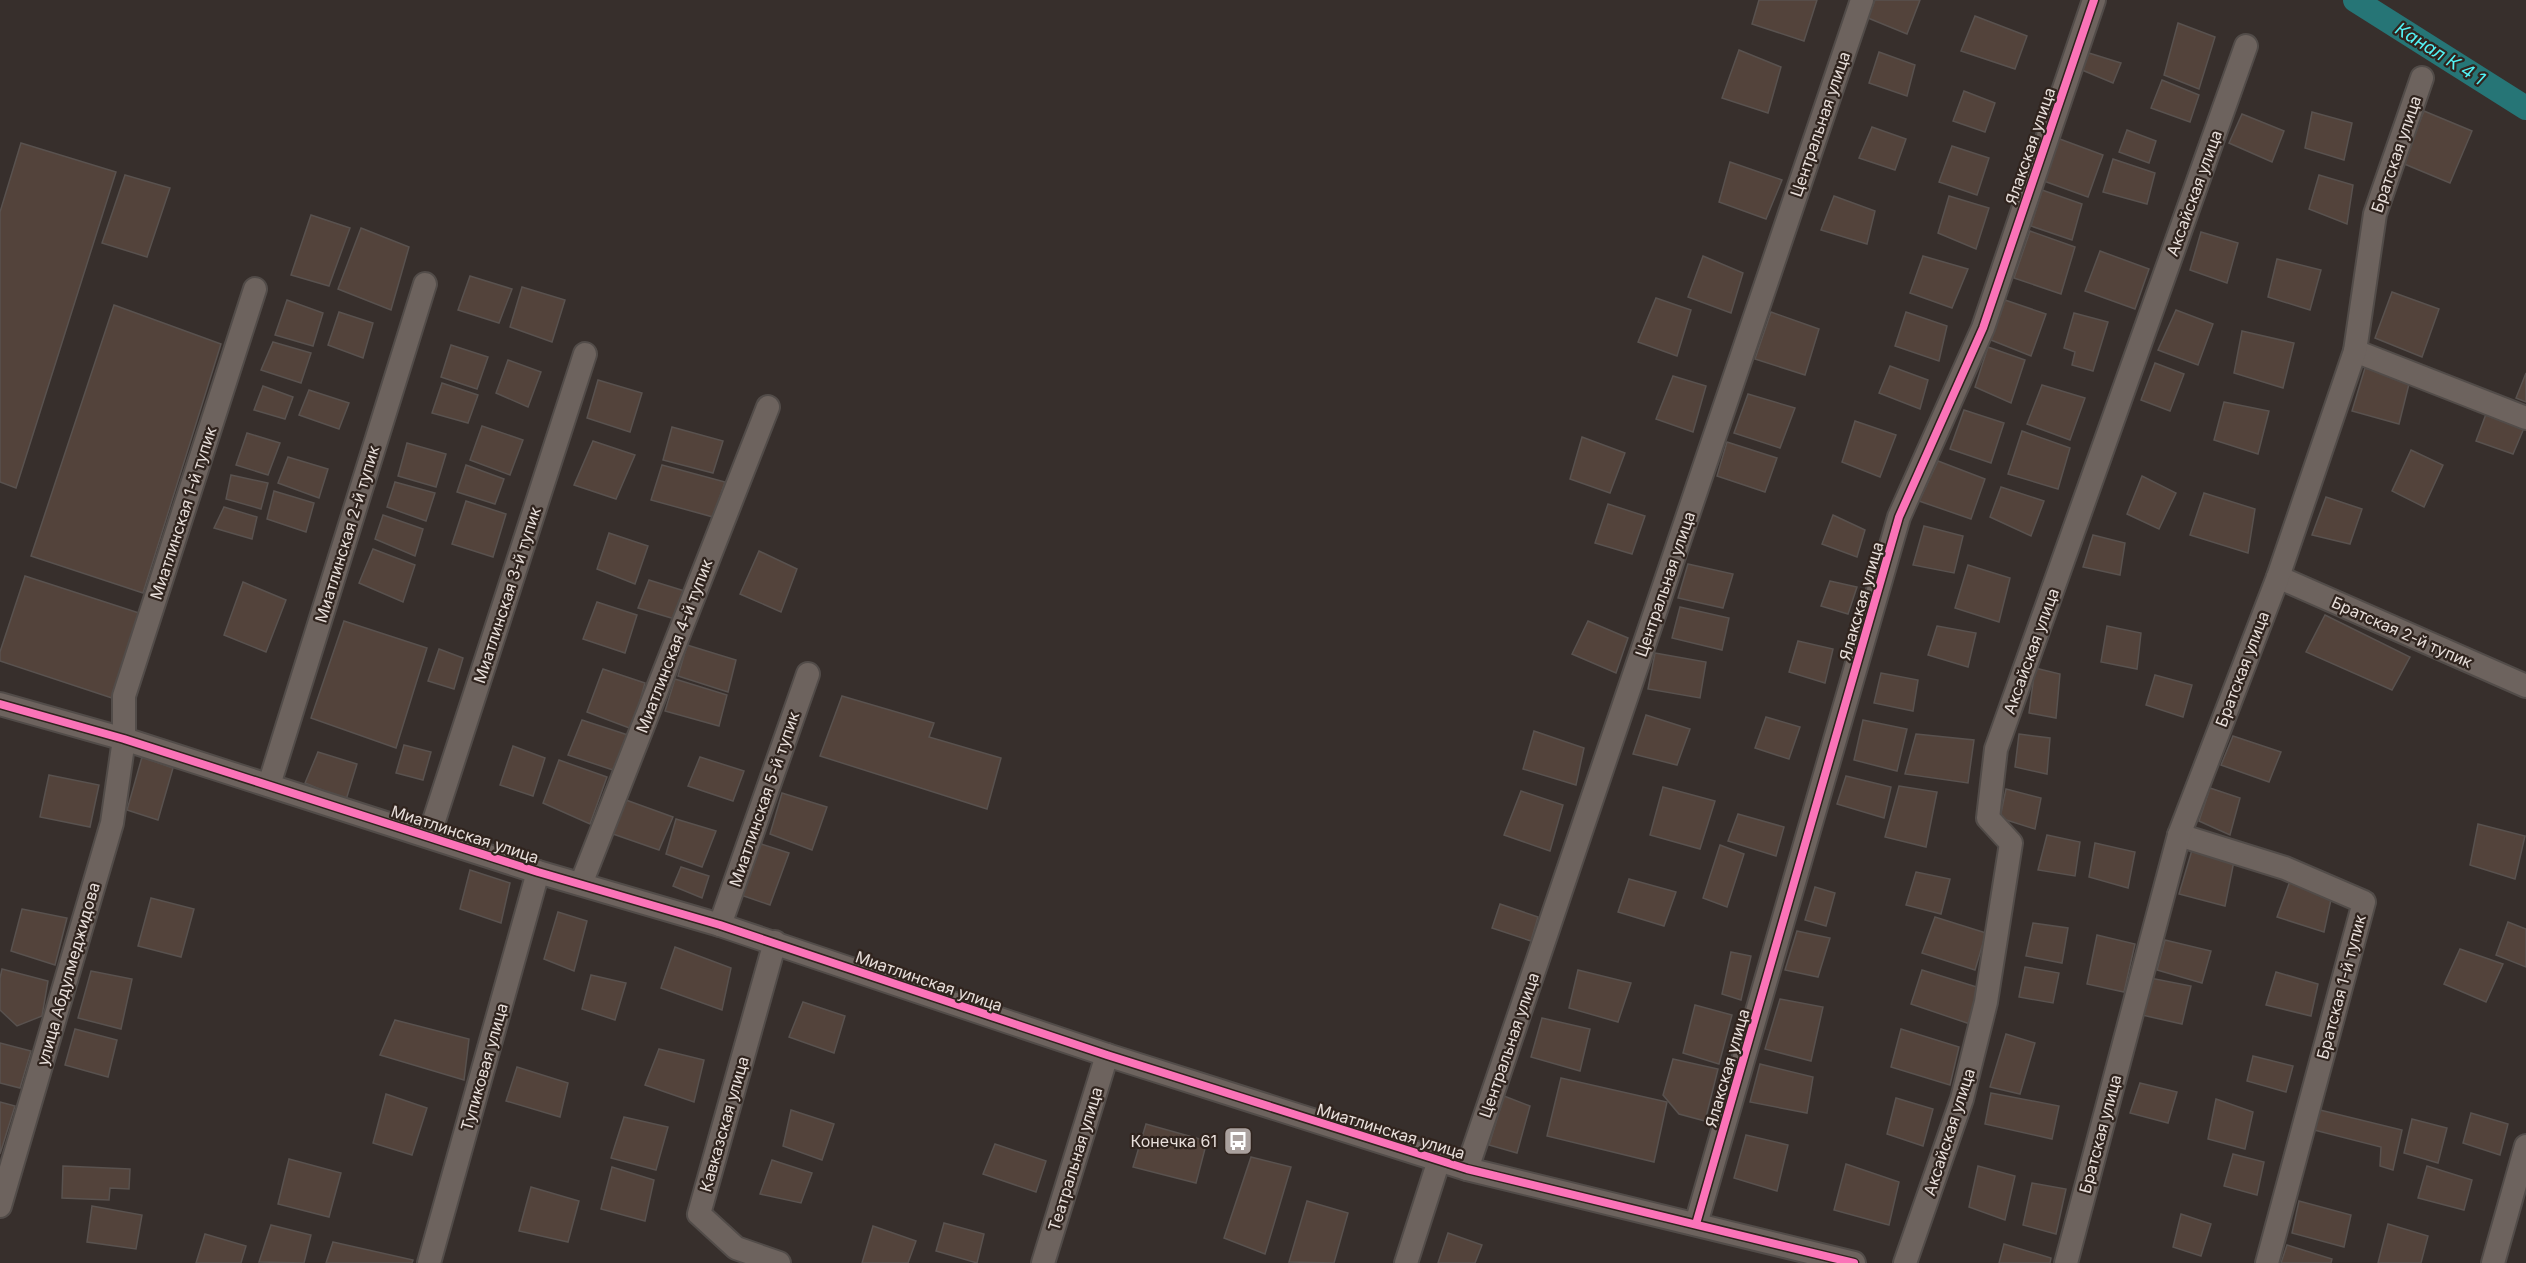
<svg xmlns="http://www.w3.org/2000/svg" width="2526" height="1263" viewBox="0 0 2526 1263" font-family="Inter,sans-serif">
<rect width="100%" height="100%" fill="#372f2c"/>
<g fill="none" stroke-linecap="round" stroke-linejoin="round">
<polyline stroke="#267576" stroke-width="24" points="2355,0 2526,108"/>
</g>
<g fill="#53433b" stroke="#59524f" stroke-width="1.5">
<polygon points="1759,0 1817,0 1804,41 1752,24"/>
<polygon points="1875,0 1920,0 1907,34 1868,18"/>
<polygon points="1975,16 2027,36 2015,69 1961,51"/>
<polygon points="2178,23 2215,37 2199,89 2164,75"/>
<polygon points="1739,50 1781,67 1768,113 1722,98"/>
<polygon points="1879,52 1915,65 1907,96 1869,83"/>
<polygon points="2089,53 2121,63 2113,83 2082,70"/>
<polygon points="2162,80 2199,95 2190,122 2151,108"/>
<polygon points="1964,91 1995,103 1985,132 1953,121"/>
<polygon points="2424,111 2472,131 2450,183 2402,163"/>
<polygon points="2312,112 2352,123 2344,160 2305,148"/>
<polygon points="2242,114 2284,131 2272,162 2229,143"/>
<polygon points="1872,127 1906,139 1895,170 1859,158"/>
<polygon points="2127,130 2156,141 2149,163 2119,152"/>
<polygon points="2057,138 2103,155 2088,197 2041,180"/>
<polygon points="21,143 116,172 16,488 0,482 0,212"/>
<polygon points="1952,146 1989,158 1977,195 1939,182"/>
<polygon points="2113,159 2155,173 2147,204 2103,192"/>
<polygon points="1730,162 1782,180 1766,219 1719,202"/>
<polygon points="125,175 170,188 147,257 102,243"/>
<polygon points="2319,175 2353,185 2347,224 2309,209"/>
<polygon points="2042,190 2082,204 2072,240 2031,226"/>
<polygon points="1834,196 1875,211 1867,244 1821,230"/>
<polygon points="1949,196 1989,208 1976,249 1938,233"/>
<polygon points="311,215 350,228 329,286 291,275"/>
<polygon points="361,228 409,247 391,310 338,289"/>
<polygon points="2030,231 2075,247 2061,294 2014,278"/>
<polygon points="2201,232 2238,243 2227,283 2190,270"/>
<polygon points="2100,251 2149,269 2135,309 2085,291"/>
<polygon points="1703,256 1743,273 1731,313 1688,297"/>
<polygon points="1923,256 1968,269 1952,308 1910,293"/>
<polygon points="2277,259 2321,270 2310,310 2268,297"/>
<polygon points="470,276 512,289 499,323 458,310"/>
<polygon points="522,287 565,300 552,342 510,327"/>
<polygon points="2392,292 2439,309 2422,357 2375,338"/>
<polygon points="1656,298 1691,310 1677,356 1638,342"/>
<polygon points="287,300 323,313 313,346 275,335"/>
<polygon points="2005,300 2046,314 2031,356 1991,340"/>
<polygon points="114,305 221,344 143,593 31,556"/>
<polygon points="2176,310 2213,324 2198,365 2158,350"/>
<polygon points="339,312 373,323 363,358 328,345"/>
<polygon points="1771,312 1819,329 1805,375 1755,359"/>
<polygon points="1906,312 1947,326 1939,361 1895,346"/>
<polygon points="2074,313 2108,322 2093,371 2072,365 2075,352 2064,348"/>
<polygon points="2242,331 2294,343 2283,388 2234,373"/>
<polygon points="273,342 311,353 301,383 261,370"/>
<polygon points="451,345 488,357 477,389 441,377"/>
<polygon points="1988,347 2025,360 2011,403 1975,387"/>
<polygon points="508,360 541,372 528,407 496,393"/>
<polygon points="2155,363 2184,374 2170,411 2141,400"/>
<polygon points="1890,366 1928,380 1920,409 1879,393"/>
<polygon points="2365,368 2410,380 2399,424 2352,411"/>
<polygon points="2526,373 2526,402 2516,398"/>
<polygon points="1673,376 1706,386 1693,432 1656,419"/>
<polygon points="598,380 642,393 630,432 587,418"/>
<polygon points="442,383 478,395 468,423 432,413"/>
<polygon points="2042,385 2085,398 2070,440 2027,424"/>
<polygon points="263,386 293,397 285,419 254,410"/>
<polygon points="309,390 349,403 339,429 299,415"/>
<polygon points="1748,394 1795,408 1780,448 1734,433"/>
<polygon points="2224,402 2269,411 2258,454 2214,440"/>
<polygon points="1964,410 2004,423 1991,463 1950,449"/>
<polygon points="2486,414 2524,428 2513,454 2476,441"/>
<polygon points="1855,421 1896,435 1880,477 1842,462"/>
<polygon points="482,426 523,440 510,475 470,460"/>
<polygon points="672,427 723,441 713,473 663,460"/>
<polygon points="2022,431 2070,448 2058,489 2008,474"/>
<polygon points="247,433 280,443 268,475 236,465"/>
<polygon points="1582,437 1625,453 1610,493 1570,479"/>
<polygon points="593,441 635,455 616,499 574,485"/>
<polygon points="1727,442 1777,458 1765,492 1717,476"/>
<polygon points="407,443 446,454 436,487 398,476"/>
<polygon points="2411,450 2443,465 2424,507 2392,491"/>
<polygon points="288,457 328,469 319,498 278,483"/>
<polygon points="1938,461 1985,479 1971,519 1919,501"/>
<polygon points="466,465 504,479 495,504 457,492"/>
<polygon points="662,465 725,482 713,517 651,500"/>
<polygon points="231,475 268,483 261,509 226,499"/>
<polygon points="2142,476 2176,493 2159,529 2127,514"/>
<polygon points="395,482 435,493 426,521 387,507"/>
<polygon points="2001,487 2044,501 2031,536 1990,517"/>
<polygon points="274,491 314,503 306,532 267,519"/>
<polygon points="2204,493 2255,509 2248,553 2190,535"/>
<polygon points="2326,497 2362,509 2350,544 2312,535"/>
<polygon points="466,501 506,514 493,557 452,544"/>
<polygon points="1608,504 1645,516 1632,554 1595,543"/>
<polygon points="224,507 257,517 252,539 214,528"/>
<polygon points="383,515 423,529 415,556 375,539"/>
<polygon points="1833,515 1865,530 1857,557 1822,544"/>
<polygon points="1924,526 1963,536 1954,573 1913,565"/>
<polygon points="609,533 648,546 635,584 597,569"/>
<polygon points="2093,535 2125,543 2120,575 2083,567"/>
<polygon points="373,549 415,565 403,602 359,583"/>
<polygon points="759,551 797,569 781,612 740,594"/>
<polygon points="1688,564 1733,574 1723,608 1678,598"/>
<polygon points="1968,565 2010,578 1999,622 1955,608"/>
<polygon points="25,576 139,613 112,698 0,661 0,652"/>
<polygon points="649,580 688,592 678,620 638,608"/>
<polygon points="1830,581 1857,587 1848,614 1821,606"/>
<polygon points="243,582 286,600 266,652 224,635"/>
<polygon points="597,602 637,615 625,653 583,639"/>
<polygon points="1680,607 1729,618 1722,650 1672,638"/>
<polygon points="2325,615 2410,657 2392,690 2306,652"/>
<polygon points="344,621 427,648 396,748 311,718"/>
<polygon points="1588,621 1628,638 1616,673 1572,654"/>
<polygon points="1937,626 1976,633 1968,667 1928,655"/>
<polygon points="2107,626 2141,633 2137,669 2101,662"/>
<polygon points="1798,641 1833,649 1825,683 1789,672"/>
<polygon points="687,645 736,660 728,692 678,676"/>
<polygon points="439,649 463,658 454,689 428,681"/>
<polygon points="1655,653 1706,662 1700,698 1648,689"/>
<polygon points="2035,668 2060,674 2056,718 2029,713"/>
<polygon points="603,669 645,683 632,729 587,712"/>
<polygon points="1881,673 1918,680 1913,711 1874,703"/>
<polygon points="2155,675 2192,685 2183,717 2146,705"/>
<polygon points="675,679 727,695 719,726 665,711"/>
<polygon points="842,696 934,723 929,737 1001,758 987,809 820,756"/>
<polygon points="1646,715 1690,729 1677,765 1633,754"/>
<polygon points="1766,717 1800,727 1789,759 1755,748"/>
<polygon points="582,720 628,735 616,771 568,755"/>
<polygon points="1863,720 1907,729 1897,771 1854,760"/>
<polygon points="1534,731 1584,748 1576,785 1523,769"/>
<polygon points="1916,734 1974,740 1968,783 1905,774"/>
<polygon points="2019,734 2050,738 2047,774 2015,767"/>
<polygon points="2233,736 2281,752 2269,782 2221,765"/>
<polygon points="404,745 431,752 423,780 396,773"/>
<polygon points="513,746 545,758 533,796 500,785"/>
<polygon points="318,752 357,764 346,800 305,783"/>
<polygon points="142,757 173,768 158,820 127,810"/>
<polygon points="700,757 744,771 733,801 688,786"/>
<polygon points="559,760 607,777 590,824 543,803"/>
<polygon points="49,775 99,785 90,827 40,817"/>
<polygon points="1846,776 1891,787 1884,818 1837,804"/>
<polygon points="1899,786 1937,792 1926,847 1885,837"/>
<polygon points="1663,787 1715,801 1700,849 1650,835"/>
<polygon points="2210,788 2240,798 2230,835 2199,821"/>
<polygon points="2006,789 2041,798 2035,829 2000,818"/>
<polygon points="1521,791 1563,805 1550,851 1504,835"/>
<polygon points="782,793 827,807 812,850 770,834"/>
<polygon points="626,800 673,817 659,850 613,834"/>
<polygon points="1738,814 1784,827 1776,856 1728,841"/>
<polygon points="676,819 716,831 702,867 666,854"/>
<polygon points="2478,824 2525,836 2515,879 2470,865"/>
<polygon points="2047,835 2080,842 2075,876 2038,870"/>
<polygon points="755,842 789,853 770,905 738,894"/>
<polygon points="2095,843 2135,852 2128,888 2089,877"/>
<polygon points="1720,845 1744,854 1727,907 1703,898"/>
<polygon points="2192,850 2234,861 2225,906 2179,894"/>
<polygon points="681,867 709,876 702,898 673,886"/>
<polygon points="470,870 510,883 501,923 460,909"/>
<polygon points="1916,872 1950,879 1941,914 1906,905"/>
<polygon points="1629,879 1676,892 1664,926 1618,912"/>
<polygon points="2290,881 2332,895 2324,932 2277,917"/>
<polygon points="1815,887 1835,893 1826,926 1805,920"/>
<polygon points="151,898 194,909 181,957 138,946"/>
<polygon points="1500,904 1538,917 1531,941 1492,928"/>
<polygon points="22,909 67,918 55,965 11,951"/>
<polygon points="558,912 587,921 574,971 544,959"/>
<polygon points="1935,917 1986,933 1975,970 1922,953"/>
<polygon points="2508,922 2526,929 2526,967 2496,955"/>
<polygon points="2033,923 2068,928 2062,963 2026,956"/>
<polygon points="1797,931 1830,938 1818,977 1785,970"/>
<polygon points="2097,935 2135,944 2124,992 2087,984"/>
<polygon points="2165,940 2211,951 2202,983 2157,970"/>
<polygon points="675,947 731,968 722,1010 661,988"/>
<polygon points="2460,949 2503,964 2486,1002 2444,984"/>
<polygon points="1731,952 1751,956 1741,1000 1722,994"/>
<polygon points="2025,967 2059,973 2053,1003 2019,997"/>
<polygon points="2,969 48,981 42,1016 17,1026 0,1010 0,978"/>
<polygon points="1578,970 1631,983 1618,1022 1569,1008"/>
<polygon points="1922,970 1980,988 1970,1024 1911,1004"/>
<polygon points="91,971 132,979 121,1029 78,1018"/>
<polygon points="2276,972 2318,984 2311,1016 2266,1005"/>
<polygon points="591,975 626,983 615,1020 582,1009"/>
<polygon points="2150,978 2191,986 2182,1024 2142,1015"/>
<polygon points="1780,999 1823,1007 1811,1061 1765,1049"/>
<polygon points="803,1002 845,1016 834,1053 789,1037"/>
<polygon points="1695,1005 1732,1015 1719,1064 1683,1053"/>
<polygon points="1542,1018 1590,1029 1580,1071 1531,1057"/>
<polygon points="395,1020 469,1039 464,1080 380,1055"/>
<polygon points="75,1029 117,1040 108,1077 65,1065"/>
<polygon points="1901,1029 1959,1047 1950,1085 1891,1067"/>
<polygon points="2006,1034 2035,1043 2020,1094 1990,1087"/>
<polygon points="0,1043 31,1051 20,1088 0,1083"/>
<polygon points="659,1049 704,1060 694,1102 645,1085"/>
<polygon points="2253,1056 2293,1066 2286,1092 2247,1081"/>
<polygon points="1673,1059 1718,1069 1705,1121 1679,1114 1663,1095"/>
<polygon points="1760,1064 1813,1077 1807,1113 1750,1102"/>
<polygon points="517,1067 568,1083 560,1117 506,1101"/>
<polygon points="1561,1078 1667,1102 1654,1162 1547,1136"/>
<polygon points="2140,1083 2177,1092 2168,1123 2130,1113"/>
<polygon points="1991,1093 2059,1106 2052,1139 1985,1124"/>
<polygon points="386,1094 427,1108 412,1155 373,1143"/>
<polygon points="1504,1096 1530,1106 1517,1153 1489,1145"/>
<polygon points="1896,1098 1933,1109 1923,1146 1887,1134"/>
<polygon points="2216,1099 2253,1112 2245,1149 2208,1139"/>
<polygon points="0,1102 15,1106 0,1154"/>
<polygon points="791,1110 834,1124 822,1160 783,1146"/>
<polygon points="2320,1110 2402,1130 2393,1170 2380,1166 2381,1147 2314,1130"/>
<polygon points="2471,1113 2508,1124 2500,1155 2463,1143"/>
<polygon points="624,1117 668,1127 656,1170 611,1158"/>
<polygon points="2412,1119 2447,1128 2438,1163 2404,1153"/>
<polygon points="1146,1124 1207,1141 1196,1183 1133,1167"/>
<polygon points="1746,1135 1788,1145 1777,1191 1734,1178"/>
<polygon points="995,1144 1046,1161 1036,1192 983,1174"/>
<polygon points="2233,1154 2264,1162 2257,1195 2224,1186"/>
<polygon points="1251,1157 1291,1167 1265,1254 1224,1238"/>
<polygon points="289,1159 341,1173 329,1217 278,1204"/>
<polygon points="772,1160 812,1173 801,1203 760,1194"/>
<polygon points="1846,1164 1899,1182 1889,1225 1834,1210"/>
<polygon points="63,1166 130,1169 129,1189 110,1188 109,1200 62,1198"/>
<polygon points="1978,1166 2015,1176 2005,1220 1969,1207"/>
<polygon points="2427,1166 2472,1180 2464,1210 2418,1198"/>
<polygon points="612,1167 654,1180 645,1221 601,1209"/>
<polygon points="2032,1183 2066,1189 2056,1234 2023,1225"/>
<polygon points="531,1187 579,1201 568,1242 519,1231"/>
<polygon points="1307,1201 1348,1213 1334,1263 1289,1262"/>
<polygon points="2299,1201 2351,1215 2344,1247 2292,1233"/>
<polygon points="92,1206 142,1215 136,1249 87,1242"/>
<polygon points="2181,1214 2211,1224 2201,1256 2173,1247"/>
<polygon points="944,1223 984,1234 977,1263 936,1251"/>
<polygon points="2388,1224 2428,1236 2421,1263 2378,1263"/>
<polygon points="271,1225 311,1235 304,1263 259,1262"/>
<polygon points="873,1226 916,1241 908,1263 862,1263"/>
<polygon points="1448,1233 1482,1245 1475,1263 1438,1263"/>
<polygon points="205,1234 246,1246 241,1263 196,1263"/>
<polygon points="333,1242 413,1260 412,1263 326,1263"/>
<polygon points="2004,1244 2051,1258 2050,1263 1999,1263"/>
<polygon points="2287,1245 2332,1259 2331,1263 2281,1263"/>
</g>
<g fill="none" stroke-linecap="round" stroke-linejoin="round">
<g stroke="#524c49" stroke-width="26">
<g id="street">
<polyline points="2355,351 2526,418"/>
<polyline points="2278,577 2526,686"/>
<polyline points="0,704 124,739 538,872 720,925 1107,1055 1467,1169 1854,1263"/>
<polyline points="269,785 425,284"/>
<polyline points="2179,835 2285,868 2364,902 2267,1263"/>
<polyline points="429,836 585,354"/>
<polyline points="581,884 768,407"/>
<polyline points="720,925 808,674"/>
<polyline points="775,942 699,1214 736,1248 779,1263"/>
<polyline points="1467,1169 1862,0"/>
<polyline points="0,1206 112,823 124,739 124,696 255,289"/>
<polyline points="1696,1224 1899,517 1983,328 2094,0"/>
<polyline points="429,1263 538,872"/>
<polyline points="1043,1263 1107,1055"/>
<polyline points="1406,1263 1439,1160"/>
<polyline points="1905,1263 1962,1099 1986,1002 2011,843 1988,818 1996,749 2246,46"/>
<polyline points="2066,1263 2179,835 2278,577 2355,351 2375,214 2422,78"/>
<polyline points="2493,1263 2526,1146"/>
</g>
</g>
<use href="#street" stroke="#6d635e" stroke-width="22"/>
<g stroke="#30241e" stroke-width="11">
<g id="cycleway">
<polyline points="0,704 124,739 538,872 720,925 1107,1055 1467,1169 1854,1263"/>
<polyline points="1696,1224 1899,517 1983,328 2094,0"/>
</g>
</g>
<use href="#cycleway" stroke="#fb73b8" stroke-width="8"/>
</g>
<defs>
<g id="bus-square" transform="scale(1.5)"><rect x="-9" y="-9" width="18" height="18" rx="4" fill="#aaa19e" stroke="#30241e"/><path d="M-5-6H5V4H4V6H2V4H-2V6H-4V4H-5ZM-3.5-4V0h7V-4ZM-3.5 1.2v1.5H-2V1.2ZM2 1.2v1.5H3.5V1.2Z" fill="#fff"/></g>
</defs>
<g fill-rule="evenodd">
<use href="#bus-square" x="1238" y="1141"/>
</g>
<g text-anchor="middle" stroke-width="4.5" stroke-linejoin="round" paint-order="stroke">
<g font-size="16" fill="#e8dfdb" stroke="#30241e">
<text transform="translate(1820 124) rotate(-71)" y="6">Центральная улица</text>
<text transform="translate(2030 146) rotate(-71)" y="6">Ялакская улица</text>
<text transform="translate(2396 154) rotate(-71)" y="6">Братская улица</text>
<text transform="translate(2194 193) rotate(-70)" y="6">Аксайская улица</text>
<text transform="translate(183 513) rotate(-72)" y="6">Миатлинская 1-й тупик</text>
<text transform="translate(347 534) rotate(-73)" y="6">Миатлинская 2-й тупик</text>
<text transform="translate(1665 584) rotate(-71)" y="6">Центральная улица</text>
<text transform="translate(507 595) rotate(-72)" y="6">Миатлинская 3-й тупик</text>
<text transform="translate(1861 601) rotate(-74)" y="6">Ялакская улица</text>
<text transform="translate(2402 632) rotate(24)" y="6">Братская 2-й тупик</text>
<text transform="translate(674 646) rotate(-69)" y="6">Миатлинская 4-й тупик</text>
<text transform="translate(2031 651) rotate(-70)" y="6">Аксайская улица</text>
<text transform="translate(2242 669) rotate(-69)" y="6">Братская улица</text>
<text transform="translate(764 799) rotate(-71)" y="6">Миатлинская 5-й тупик</text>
<text transform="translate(465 834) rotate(18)" y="6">Миатлинская улица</text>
<text transform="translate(68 974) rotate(-74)" y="6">улица Абдулмеджидова</text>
<text transform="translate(929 981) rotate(19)" y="6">Миатлинская улица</text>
<text transform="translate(2341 987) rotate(-75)" y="6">Братская 1-й тупик</text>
<text transform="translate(1509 1045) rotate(-71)" y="6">Центральная улица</text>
<text transform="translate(484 1067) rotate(-74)" y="6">Тупиковая улица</text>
<text transform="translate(1727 1068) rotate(-74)" y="6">Ялакская улица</text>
<text transform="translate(724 1124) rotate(-74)" y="6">Кавказская улица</text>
<text transform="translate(1391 1131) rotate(17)" y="6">Миатлинская улица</text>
<text transform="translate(1949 1132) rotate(-72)" y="6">Аксайская улица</text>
<text transform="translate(2100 1134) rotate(-75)" y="6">Братская улица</text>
<text transform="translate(1075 1159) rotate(-73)" y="6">Театральная улица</text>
</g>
<g font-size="16" fill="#e8dfdb" stroke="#30241e" text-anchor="end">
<text x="1217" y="1147">Конечка 61</text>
</g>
<g font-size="18" font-style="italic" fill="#53f2f5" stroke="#30241e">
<text transform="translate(2440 54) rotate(32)" y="6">Канал К 4 1</text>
</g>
</g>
</svg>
